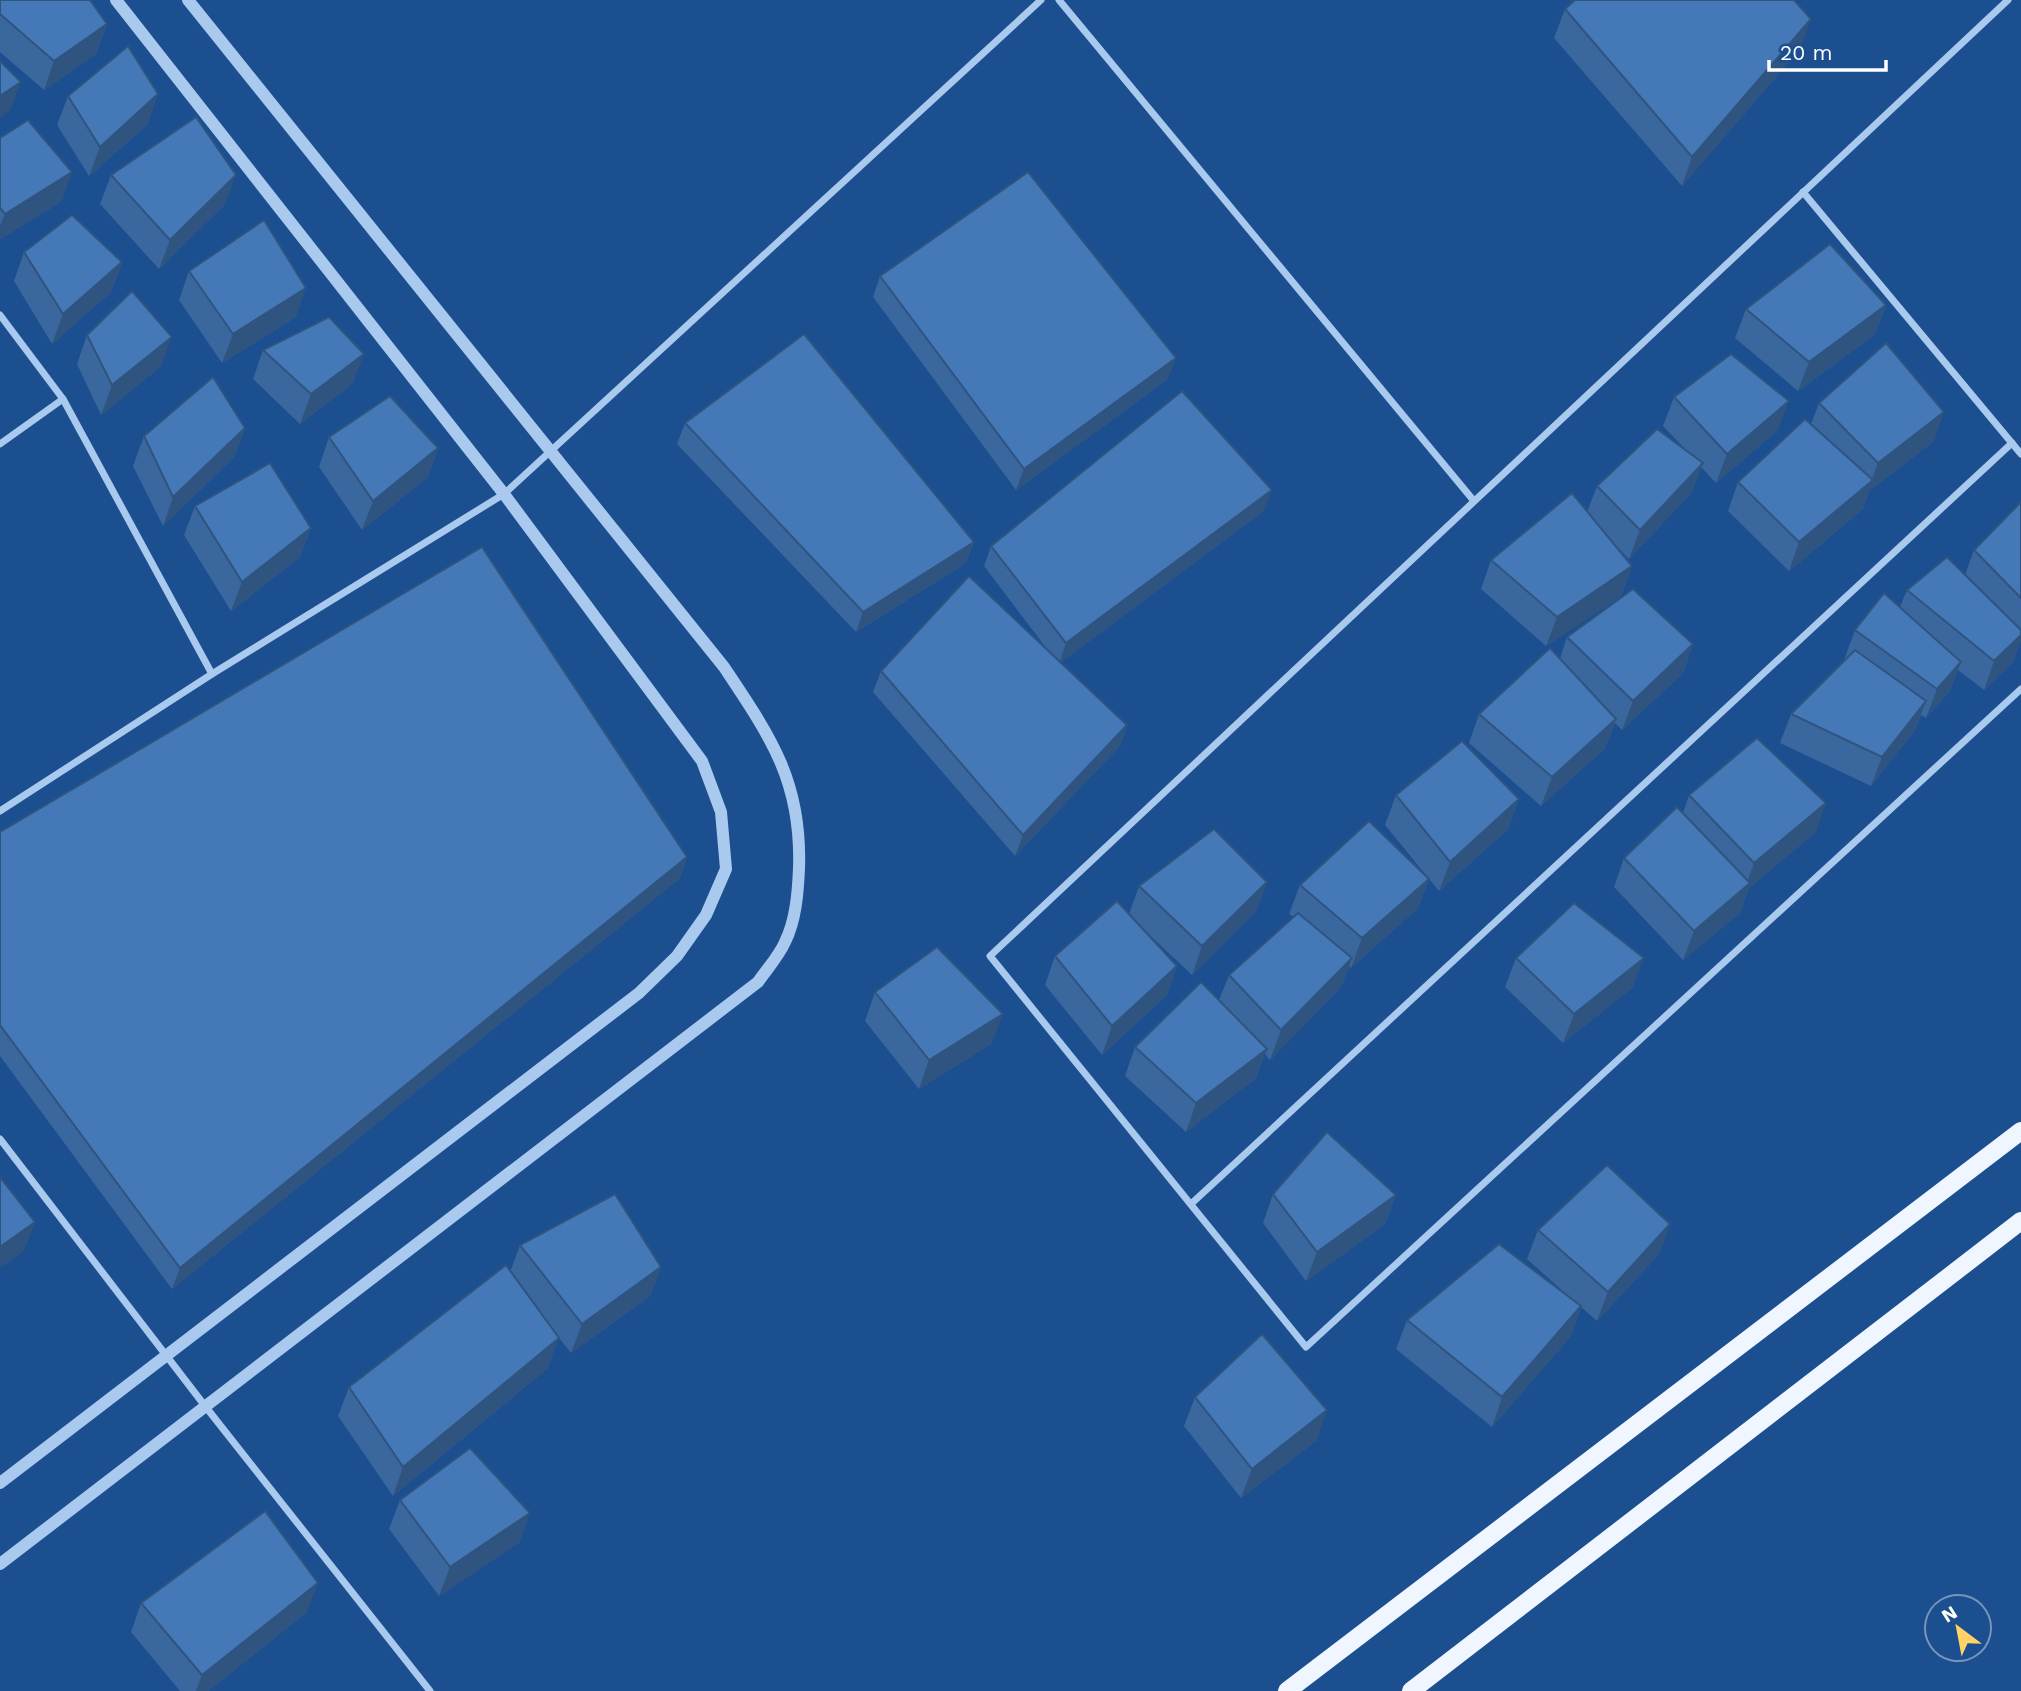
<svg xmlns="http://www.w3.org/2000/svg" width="2021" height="1691" viewBox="0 0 2021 1691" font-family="'Work Sans',sans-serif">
<rect width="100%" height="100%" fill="#1b4f8f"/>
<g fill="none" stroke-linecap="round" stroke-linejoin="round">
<g stroke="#a9c9ee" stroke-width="7">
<polyline points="1059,0 1474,501"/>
<polyline points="2008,0 990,956 1306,1347 2021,689"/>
<polyline points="1803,192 2021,454"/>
<polyline points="0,315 63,399 212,674"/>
<polyline points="0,444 63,399"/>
<polyline points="0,811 212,674 504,494 1041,0"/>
<polyline points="0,1139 205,1406 430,1691"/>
<polyline points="1191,1204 2012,443"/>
</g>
<g stroke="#a9c9ee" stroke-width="12">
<polyline points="0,1483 639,993 677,956 706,915 726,869 721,812 702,761 504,494 116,0"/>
<path d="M0,1564l758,-582c9,-13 21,-26 27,-40 11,-22 13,-50 14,-74 3,-87 -29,-132 -75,-201l-536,-667"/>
</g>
<g stroke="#f0f6ff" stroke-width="18">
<polyline points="1287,1691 2021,1131"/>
<polyline points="1411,1691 2021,1221"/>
</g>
</g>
<g fill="#3a679d">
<polygon points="0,0 107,24 96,54 44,90 0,52"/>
<polygon points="1565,9 1801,48 1682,186 1554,38"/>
<polygon points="68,96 148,124 89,176 57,125"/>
<polygon points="0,138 62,201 0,239"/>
<polygon points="111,175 225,204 159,269 100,204"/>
<polygon points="24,252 122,262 111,292 52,344 14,281"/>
<polygon points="189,271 296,317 222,363 179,300"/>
<polygon points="880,276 1168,379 1016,490 873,297"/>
<polygon points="1886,305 1875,334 1798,391 1735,338 1746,309"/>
<polygon points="87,335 161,366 101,415 77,364"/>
<polygon points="263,350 353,383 300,424 253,379"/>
<polygon points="1674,397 1778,430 1716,483 1701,467 1692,492 1629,559 1608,538 1632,566 1621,596 1546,646 1481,589 1491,560 1587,512 1597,486 1684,448 1663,426"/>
<polygon points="1819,403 1934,441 1869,491 1863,509 1789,571 1728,511 1738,482 1811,424"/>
<polygon points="685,423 974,542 966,563 856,632 677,444"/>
<polygon points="245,428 234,457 163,526 133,466 144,436"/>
<polygon points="329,437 438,448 428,477 362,530 319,467"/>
<polygon points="2021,502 2021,640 2013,662 1984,690 1958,670 1950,691 1926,718 1921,715 1915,730 1871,786 1780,743 1791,714 1845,660 1844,660 1855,630 1900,607 1907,590 1965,575 1974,550"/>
<polygon points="195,506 311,528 300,557 231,611 184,535"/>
<polygon points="1264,511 1061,662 1127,725 1120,746 1015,856 873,692 881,671 1047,649 984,566 991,546"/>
<polygon points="1567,637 1693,644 1683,673 1622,730 1615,723 1605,748 1541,806 1469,743 1479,714 1560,658"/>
<polygon points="1396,795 1519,799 1508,829 1439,891 1385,825"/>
<polygon points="1689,795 1816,832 1749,888 1740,913 1683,960 1614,887 1624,858 1683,813"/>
<polygon points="0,832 687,857 680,878 172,1289 0,1056"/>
<polygon points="1429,879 1418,908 1351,968 1349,966 1341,987 1270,1060 1265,1054 1256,1078 1186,1132 1125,1076 1135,1047 1219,1000 1229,975 1294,917 1289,914 1300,885"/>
<polygon points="1267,882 1256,911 1192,975 1141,927 1177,966 1167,995 1102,1055 1045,985 1055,956 1129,914 1139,886"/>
<polygon points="1516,958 1633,987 1563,1043 1505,987"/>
<polygon points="875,992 992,1043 919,1089 865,1021"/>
<polygon points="1273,1194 1396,1195 1385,1224 1306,1281 1263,1223"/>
<polygon points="1538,1230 1660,1253 1597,1321 1581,1307 1571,1336 1492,1427 1396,1349 1407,1320 1575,1302 1527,1259"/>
<polygon points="520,1245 661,1267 650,1296 571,1353 551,1328 548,1368 393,1496 338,1416 349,1387 510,1272"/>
<polygon points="1195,1397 1317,1440 1241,1498 1184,1426"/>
<polygon points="400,1500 520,1542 439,1596 389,1529"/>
<polygon points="141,1603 307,1612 208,1691 180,1691 131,1632"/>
</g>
<g fill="#305480">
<polygon points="1811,19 1801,48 1682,186 1692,157"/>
<polygon points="107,24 96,54 44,90 54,61"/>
<polygon points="21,82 10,111 0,118 0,96"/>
<polygon points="158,94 148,124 89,176 100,147"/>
<polygon points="72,172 62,201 0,239 0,226 5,214"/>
<polygon points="236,175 225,204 159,269 170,240"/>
<polygon points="122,262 111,292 52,344 63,314"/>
<polygon points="306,288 296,317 222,363 233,334"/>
<polygon points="1886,305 1875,334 1798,391 1809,362"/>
<polygon points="172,337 161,366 101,415 112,385"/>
<polygon points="364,354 353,383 300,424 311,394"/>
<polygon points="1176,358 1168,379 1016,490 1024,469"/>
<polygon points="1789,401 1778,430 1716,483 1727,454"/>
<polygon points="1944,412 1934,441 1869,491 1863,509 1789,571 1799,542 1871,482 1878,463"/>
<polygon points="245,428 234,457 163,526 173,497"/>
<polygon points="438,448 428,477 362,530 373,501"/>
<polygon points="1703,463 1692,492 1629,559 1640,530"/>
<polygon points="1272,490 1264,511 1059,664 1066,643"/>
<polygon points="311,528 300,557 231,611 242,582"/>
<polygon points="974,542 966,563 856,632 863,612"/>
<polygon points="1632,566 1621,596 1546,646 1557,617"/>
<polygon points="2021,635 2021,640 2013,662 1984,690 1994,661"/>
<polygon points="1693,644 1683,673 1622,730 1633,701"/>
<polygon points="1961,662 1950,691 1926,718 1937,689"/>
<polygon points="1926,701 1915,730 1871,786 1882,757"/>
<polygon points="1616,719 1605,748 1541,806 1552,777"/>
<polygon points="1127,725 1120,746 1015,856 1023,835"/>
<polygon points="1519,799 1508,829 1439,891 1450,862"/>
<polygon points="1826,803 1816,832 1749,888 1740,913 1683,960 1694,931 1745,888 1754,863"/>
<polygon points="687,857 680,878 172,1289 180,1268"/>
<polygon points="1429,879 1418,908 1351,968 1362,938"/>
<polygon points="1267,882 1256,911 1192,975 1202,946"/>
<polygon points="1352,958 1341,987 1270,1060 1281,1030"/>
<polygon points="1644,958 1633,987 1563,1043 1574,1014"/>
<polygon points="1177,966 1167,995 1102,1055 1112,1026"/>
<polygon points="1003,1014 992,1043 919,1089 929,1060"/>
<polygon points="1267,1049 1256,1078 1186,1132 1196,1103"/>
<polygon points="1396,1195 1385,1224 1306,1281 1317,1252"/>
<polygon points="35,1222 24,1251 0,1268 0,1247"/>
<polygon points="1670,1224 1660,1253 1597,1321 1608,1292"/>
<polygon points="661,1267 650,1296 571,1353 582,1324"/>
<polygon points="1581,1306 1571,1336 1492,1427 1502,1397"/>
<polygon points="559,1338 548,1368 393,1496 403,1467"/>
<polygon points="1327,1410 1317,1440 1241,1498 1252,1469"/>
<polygon points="530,1513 520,1542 439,1596 450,1567"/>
<polygon points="318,1583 307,1612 208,1691 196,1691 202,1675"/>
</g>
<g fill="#4478b7" stroke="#305480" stroke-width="2">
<polygon points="0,0 90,0 107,24 54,61 0,14"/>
<polygon points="1575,0 1794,0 1811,19 1692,157 1565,9"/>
<polygon points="128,46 158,94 100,147 68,96"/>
<polygon points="0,61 21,82 0,96"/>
<polygon points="196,117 236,175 170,240 111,175"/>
<polygon points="28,120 72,172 5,214 0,208 0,138"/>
<polygon points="1028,172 1176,358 1024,469 880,276"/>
<polygon points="72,215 122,262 63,314 24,252"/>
<polygon points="264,220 306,288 233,334 189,271"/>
<polygon points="1830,244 1886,305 1809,362 1746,309"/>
<polygon points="132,291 172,337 112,385 87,335"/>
<polygon points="329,317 364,354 311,394 263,350"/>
<polygon points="804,334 974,542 863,612 685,423"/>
<polygon points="1886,343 1944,412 1878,463 1819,403"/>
<polygon points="1731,354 1789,401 1727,454 1674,397"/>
<polygon points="213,377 245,428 173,497 144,436"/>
<polygon points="1182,391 1272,490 1066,643 991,546"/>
<polygon points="390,396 438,448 373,501 329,437"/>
<polygon points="1805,419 1873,480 1799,542 1738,482"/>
<polygon points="1657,429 1703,463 1640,530 1597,486"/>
<polygon points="270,463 311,528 242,582 195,506"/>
<polygon points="1572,493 1632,566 1557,617 1491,560"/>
<polygon points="2021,502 2021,598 1974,550"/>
<polygon points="482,547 687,857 180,1268 0,1025 0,832"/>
<polygon points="1947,557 2021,630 2021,635 1994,661 1907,590"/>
<polygon points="969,576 1127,725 1023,835 881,671"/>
<polygon points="1633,589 1693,644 1633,701 1567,637"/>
<polygon points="1884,593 1961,662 1937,689 1855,630"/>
<polygon points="1550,648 1616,719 1552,777 1479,714"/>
<polygon points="1855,650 1926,701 1882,757 1791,714"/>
<polygon points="1757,738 1826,803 1754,863 1689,795"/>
<polygon points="1462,741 1519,799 1450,862 1396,795"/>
<polygon points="1677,807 1750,883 1694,931 1624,858"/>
<polygon points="1369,821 1429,879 1362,938 1300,885"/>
<polygon points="1214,829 1267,882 1202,946 1139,886"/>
<polygon points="1117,901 1177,966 1112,1026 1055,956"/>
<polygon points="1574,903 1644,958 1574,1014 1516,958"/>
<polygon points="1298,913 1352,958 1281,1030 1229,975"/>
<polygon points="937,947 1003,1014 929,1060 875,992"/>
<polygon points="1201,982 1267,1049 1196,1103 1135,1047"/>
<polygon points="1327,1132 1396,1195 1317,1252 1273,1194"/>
<polygon points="1607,1165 1670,1224 1608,1292 1538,1230"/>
<polygon points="0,1177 35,1222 0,1247"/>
<polygon points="615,1194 661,1267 582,1324 520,1245"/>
<polygon points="1499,1244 1581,1306 1502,1397 1407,1320"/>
<polygon points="506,1265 559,1338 403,1467 349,1387"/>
<polygon points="1262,1334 1327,1410 1252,1469 1195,1397"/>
<polygon points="470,1448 530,1513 450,1567 400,1500"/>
<polygon points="265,1511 318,1583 202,1675 141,1603"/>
</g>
<g transform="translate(1958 1628) rotate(328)"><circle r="33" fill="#1b4f8f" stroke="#7695bc" stroke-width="2"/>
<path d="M0-5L12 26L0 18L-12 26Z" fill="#ffd166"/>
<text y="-10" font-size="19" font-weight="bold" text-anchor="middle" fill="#ffffff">N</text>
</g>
<path d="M1769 60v10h117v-10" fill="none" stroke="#ffffff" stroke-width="3.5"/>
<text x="1780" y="60" font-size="21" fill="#ffffff" stroke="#1b4f8f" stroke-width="5" paint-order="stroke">20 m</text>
</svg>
